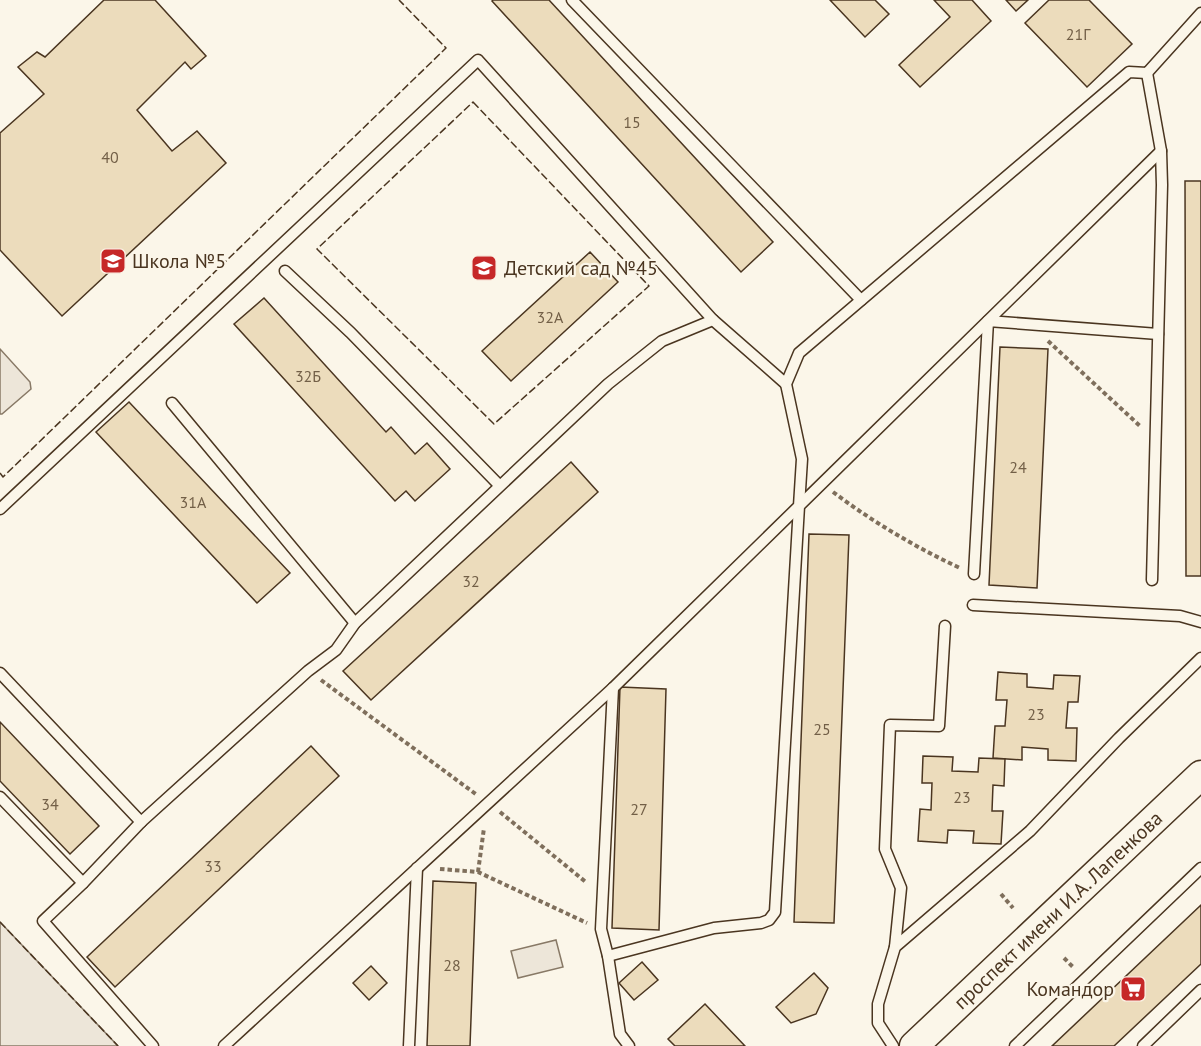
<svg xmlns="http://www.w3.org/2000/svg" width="1201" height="1046" viewBox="0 0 1201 1046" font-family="'PT Sans',sans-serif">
<rect width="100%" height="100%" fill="#fbf6e9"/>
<g fill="#ede6d9" stroke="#887966" stroke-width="1.5">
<polygon points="0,349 30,382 31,389 2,414 0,414"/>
<polygon points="0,922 118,1046 0,1046"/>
<polygon points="556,940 563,967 518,978 511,951"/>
</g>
<g fill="#ecdcbc" stroke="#4a3520" stroke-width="1.5">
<polygon points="104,0 155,0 206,56 191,69 185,62 137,110 172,151 197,131 226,163 62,316 0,250 0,133 44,94 18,67 37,52 45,57"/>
<polygon points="493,0 549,0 773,242 741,272 492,1"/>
<polygon points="830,0 875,0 889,14 865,37"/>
<polygon points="934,0 972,0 991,21 920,87 899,65 950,17"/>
<polygon points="1006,0 1028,0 1016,11"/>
<polygon points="1049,0 1089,0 1132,44 1087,87 1025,23"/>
<polygon points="1185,181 1201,181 1201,576 1186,576"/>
<polygon points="590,252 618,282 511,381 482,351"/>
<polygon points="264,298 386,432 391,427 415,454 427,443 450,469 415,501 406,491 395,501 234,324"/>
<polygon points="1000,347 1048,349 1037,588 989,585"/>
<polygon points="129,402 290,573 257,603 96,432"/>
<polygon points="571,462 598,492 371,700 343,671"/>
<polygon points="809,534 849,535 834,923 794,922"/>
<polygon points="998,672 1027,674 1027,687 1053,689 1054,675 1080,676 1078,702 1068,702 1066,728 1077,728 1076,761 1048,760 1048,749 1022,747 1022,760 993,758 995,726 1005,726 1007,700 996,700"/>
<polygon points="620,687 666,689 659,930 612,928"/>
<polygon points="0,722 99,826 70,854 0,781"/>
<polygon points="311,746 339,776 115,987 87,957"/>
<polygon points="923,756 953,757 952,771 978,772 979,758 1005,759 1004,786 993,785 992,811 1003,811 1001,844 973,843 974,831 948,830 947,843 918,841 920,809 931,810 932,783 922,783"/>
<polygon points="433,881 476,883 470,1046 427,1046"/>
<polygon points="1201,905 1201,964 1114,1046 1052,1046"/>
<polygon points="642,962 658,980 634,1000 619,983"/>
<polygon points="371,966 387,983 369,1000 353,983"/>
<polygon points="814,973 828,988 816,1014 791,1023 776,1007"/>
<polygon points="705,1004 745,1046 675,1046 668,1039"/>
</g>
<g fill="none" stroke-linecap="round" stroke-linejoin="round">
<g stroke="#4a3520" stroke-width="13">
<g id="service">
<polyline points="572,0 861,300"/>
<polyline points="1147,73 1161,151 1162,185 1152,580"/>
<polyline points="285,271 351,333 499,485"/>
<polyline points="172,403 355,623"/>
<polyline points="0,509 478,60 713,320"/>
<polyline points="974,574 988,321 1158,334"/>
<polyline points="973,605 1180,616 1201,622"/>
<polyline points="0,673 141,822"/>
<polyline points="613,688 601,929 608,956 620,1034 629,1046"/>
<polyline points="0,797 83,883"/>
<polyline points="895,947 901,888 885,849 890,725 939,726 945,626"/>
<polyline points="608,956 714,928 761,923 769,920 775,912 799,506 1161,151"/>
<polyline points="153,1046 43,921 83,883 141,822 308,671 336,650 355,623 608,384 662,341 713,320 786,384"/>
<polyline points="224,1046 613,688 799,506 802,459 786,384 799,353 1129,72 1147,73 1201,13"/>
<polyline points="409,1046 417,868"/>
<polyline points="893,1046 878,1023 878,1004 895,947 1030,831 1119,738 1201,658"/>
<polyline points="1015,1046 1201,868"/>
<polyline points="1143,1046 1201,990"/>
</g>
</g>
<g stroke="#4a3520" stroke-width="31">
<g id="secondary">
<path id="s1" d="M914,1046l287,-271"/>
</g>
</g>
<g stroke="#7f6f5c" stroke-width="4" stroke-dasharray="4.5 3" stroke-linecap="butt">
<polyline points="1048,341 1140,426"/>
<path d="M833,492c40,30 82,55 127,76"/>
<polyline points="321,680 477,795"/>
<polyline points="500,812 587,883"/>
<polyline points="440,869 478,872 587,923"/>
<polyline points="478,872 484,828"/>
<polyline points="1001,894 1013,908"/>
<polyline points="1064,958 1074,968"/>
</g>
<use href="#service" stroke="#fbf6e9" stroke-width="10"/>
<use href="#secondary" stroke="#fbf6e9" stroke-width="28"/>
<g stroke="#4a3520" stroke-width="1.5" stroke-dasharray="8 3" stroke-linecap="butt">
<polygon points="473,102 649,286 494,424 317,249"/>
<polyline points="0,473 3,477 446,48 399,0"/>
<polyline points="0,922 118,1046"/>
</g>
</g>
<defs>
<g id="school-square" transform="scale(1.35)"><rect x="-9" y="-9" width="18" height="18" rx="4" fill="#c62828" stroke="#fbf6e9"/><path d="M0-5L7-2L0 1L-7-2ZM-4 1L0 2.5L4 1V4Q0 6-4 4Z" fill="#fff"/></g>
<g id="supermarket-square" transform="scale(1.35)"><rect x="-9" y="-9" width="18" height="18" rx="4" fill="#c62828" stroke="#fbf6e9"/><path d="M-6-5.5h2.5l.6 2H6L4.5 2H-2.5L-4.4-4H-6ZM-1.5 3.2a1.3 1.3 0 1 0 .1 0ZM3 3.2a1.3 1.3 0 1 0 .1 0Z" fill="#fff"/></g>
</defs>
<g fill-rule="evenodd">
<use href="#school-square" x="113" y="261"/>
<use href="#school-square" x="484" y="268"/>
<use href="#supermarket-square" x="1133" y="989"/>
</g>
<g text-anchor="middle" stroke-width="4.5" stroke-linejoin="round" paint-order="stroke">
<g font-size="16" fill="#725f47">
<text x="1078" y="40">21Г</text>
<text x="632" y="128">15</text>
<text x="110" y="163">40</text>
<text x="550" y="323">32А</text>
<text x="308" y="382">32Б</text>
<text x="1018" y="473">24</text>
<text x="193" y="508">31А</text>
<text x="471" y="587">32</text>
<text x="1036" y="720">23</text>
<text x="822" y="735">25</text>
<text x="962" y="803">23</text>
<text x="50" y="810">34</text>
<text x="639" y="815">27</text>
<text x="213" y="872">33</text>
<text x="452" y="971">28</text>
</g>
<g font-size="20" fill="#4a3520" stroke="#fbf6e9" text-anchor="start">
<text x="132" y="268">Школа №5</text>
<text x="504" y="275">Детский сад №45</text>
<text x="1114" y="996" text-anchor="end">Командор</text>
</g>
<g font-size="20" fill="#4a3520" stroke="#fbf6e9">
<text dy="7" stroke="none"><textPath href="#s1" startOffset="198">проспект имени И.А. Лапенкова</textPath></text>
</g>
</g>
</svg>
